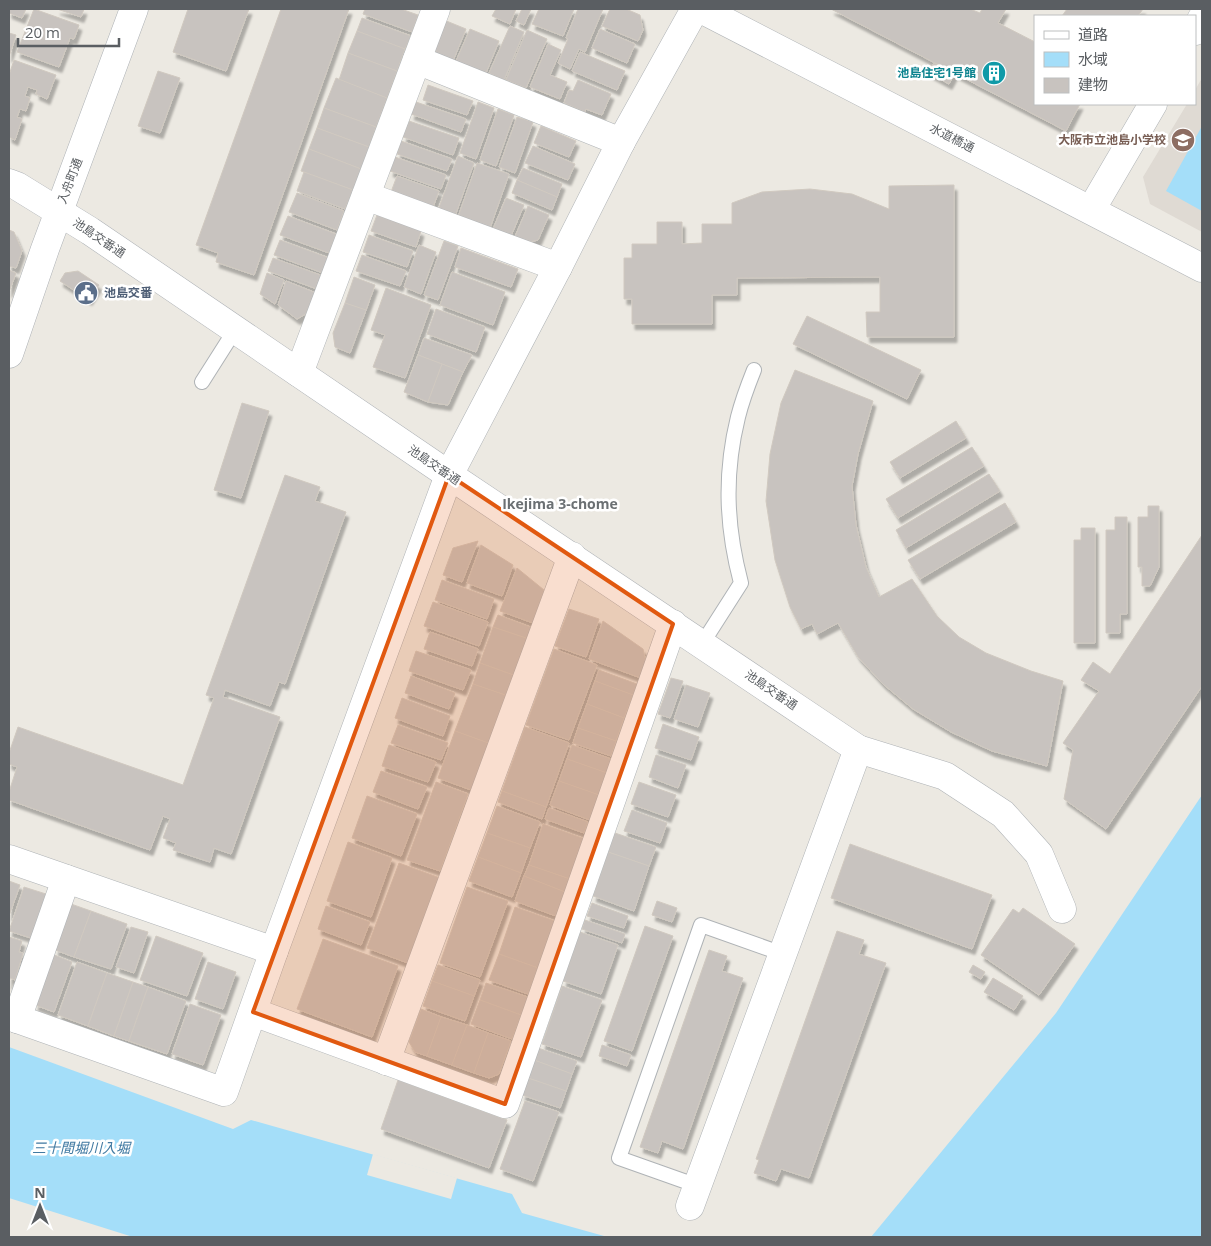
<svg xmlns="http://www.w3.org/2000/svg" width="1211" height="1246" viewBox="0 0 1211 1246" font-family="'Open Sans','Noto Sans JP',sans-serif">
<defs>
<filter id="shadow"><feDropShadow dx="3" dy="5.5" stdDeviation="1" flood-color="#0004"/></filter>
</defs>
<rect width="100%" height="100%" fill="#ece9e2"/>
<polygon fill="#dfdad3" points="1202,78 1202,232 1150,204 1143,177 1187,104 1195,104 1195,90"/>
<g fill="#a4def9">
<polygon points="1202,126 1202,211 1166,191"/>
<polygon points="1202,795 1202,1237 871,1237 1056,1013"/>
<polygon points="9,1047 233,1129 251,1120 512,1194 522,1213 604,1236 620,1237 133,1237 9,1198"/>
</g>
<polygon fill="#ece9e2" points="373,1154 457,1178 451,1199 367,1175"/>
<g fill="#c8c3bf" stroke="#d0c9c0" filter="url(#shadow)">
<polygon points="9,9 26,9 22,18 9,13"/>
<polygon points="34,9 79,25 74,39 70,38 59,67 17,52"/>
<polygon points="57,9 84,9 81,17"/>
<polygon points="188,9 249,9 226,71 173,52"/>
<polygon points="281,9 349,9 254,275 216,262 218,253 196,245"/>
<polygon points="365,9 401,9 418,15 412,32 363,14"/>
<polygon points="496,9 516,9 510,24 492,16"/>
<polygon points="522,9 531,9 524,25 516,21"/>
<polygon points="539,9 574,9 563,36 532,24"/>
<polygon points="578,9 603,9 585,52 579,49 570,69 558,63 568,39 566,38"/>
<polygon points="610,9 626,9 640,15 643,30 638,41 602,26"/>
<polygon points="831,9 970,9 980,13 982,9 1006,9 998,23 1035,42 1035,104 1080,104 1066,131"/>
<polygon points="1067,9 1143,9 1138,16 1062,16"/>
<polygon points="362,18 411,36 405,49 357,31"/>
<polygon points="444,20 466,29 453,61 436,54 435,41"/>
<polygon points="510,26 524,32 504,80 489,73"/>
<polygon points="470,29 499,41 486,73 456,61"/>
<polygon points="600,29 635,44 627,63 592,48"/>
<polygon points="527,30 547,39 526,88 506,80"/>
<polygon points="357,31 405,49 397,71 348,53"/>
<polygon points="9,33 16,35 9,57"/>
<polygon points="548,44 561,50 550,75 567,82 560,99 530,87"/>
<polygon points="580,52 625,71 617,90 572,71"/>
<polygon points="348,53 397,71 387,98 339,80"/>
<polygon points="14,60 56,75 47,99 36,94 37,90 28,87 25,96 30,98 26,111 20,109 17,117 22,119 15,140 9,137 9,75"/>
<polygon points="934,63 955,73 949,84 929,73"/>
<polygon points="158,71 180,78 160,133 138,126"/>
<polygon points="336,78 387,98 376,127 324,108"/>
<polygon points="578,80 611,94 602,115 586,109 585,112 564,103 569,90 573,91"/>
<polygon points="428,85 473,101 467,115 423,100"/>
<polygon points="416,102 466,119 461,132 411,114"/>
<polygon points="478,102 494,108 476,159 460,153"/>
<polygon points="324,108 376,127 369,147 317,128"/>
<polygon points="498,109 514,115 496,166 480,160"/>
<polygon points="517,117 533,122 515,173 499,167"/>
<polygon points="409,121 459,138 453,155 403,137"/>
<polygon points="541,126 576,141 569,157 534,143"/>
<polygon points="317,128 369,147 361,169 309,149"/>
<polygon points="401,141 452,159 447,171 397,154"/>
<polygon points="533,146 575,164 568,180 525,163"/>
<polygon points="309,149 361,169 353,190 301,171"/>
<polygon points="458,156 474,163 455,216 438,210"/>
<polygon points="395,157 446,175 441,189 390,171"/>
<polygon points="477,163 509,174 490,228 458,217"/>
<polygon points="523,168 562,184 557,197 517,180"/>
<polygon points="304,172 353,190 345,209 297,191"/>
<polygon points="397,176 439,191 433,207 391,192"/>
<polygon points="517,180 557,197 552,210 512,193"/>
<polygon points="954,185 954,337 867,337 866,312 880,312 880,277 737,278 737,295 712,295 712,324 632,324 632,299 624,299 624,258 632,258 632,244 657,244 657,222 682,222 682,244 702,243 702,224 732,224 732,203 762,192 810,189 852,194 889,209 889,186"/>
<polygon points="297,193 344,211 337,230 289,212"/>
<polygon points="506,198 524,205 511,236 493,229"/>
<polygon points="528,206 549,215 538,240 525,243 514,239"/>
<polygon points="377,215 421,231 416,247 371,231"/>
<polygon points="288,216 336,234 329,253 280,235"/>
<polygon points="9,230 14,232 22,251 16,268 9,266"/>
<polygon points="369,235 413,251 407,267 363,252"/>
<polygon points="280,240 329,258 323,273 274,255"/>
<polygon points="444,241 458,246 438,300 424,295"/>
<polygon points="419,245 436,252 421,294 404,287"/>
<polygon points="461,248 518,269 511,287 455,267"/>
<polygon points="362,255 406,271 400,286 356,271"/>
<polygon points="273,258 323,276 317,289 268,271"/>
<polygon points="9,270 16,273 9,292"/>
<polygon points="78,271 99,285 89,300 60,281 65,273"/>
<polygon points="452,272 505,292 493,325 440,305"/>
<polygon points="267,273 284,280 275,304 260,294"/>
<polygon points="354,277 375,285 366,310 345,303"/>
<polygon points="286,281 316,293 309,312 297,319 278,305"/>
<polygon points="386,288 431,305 405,378 373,367 385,335 371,330"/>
<polygon points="345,303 366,310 350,353 335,347 333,333"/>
<polygon points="436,309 485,327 476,352 427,334"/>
<polygon points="807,316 921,370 907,399 793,344"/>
<polygon points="424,338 472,355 463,372 418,355"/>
<polygon points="418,355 442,364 428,402 404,392"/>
<polygon points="442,364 463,372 448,405 428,402"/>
<polygon points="795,370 873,401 858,454 852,486 856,525 866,567 879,597 912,579 937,616 959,637 986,653 1031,671 1063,681 1047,766 992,751 951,732 913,709 883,684 858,657 838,623 817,634 812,624 801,629 790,607 775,560 766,501 770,454 781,403"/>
<polygon points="242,403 269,411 241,498 214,490"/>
<polygon points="956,421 966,438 900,478 890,462"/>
<polygon points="972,447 984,466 898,518 886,499"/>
<polygon points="989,474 1000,491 906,548 896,530"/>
<polygon points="285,475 320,487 315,501 346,512 285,684 279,682 270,706 225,690 223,697 280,717 231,854 214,848 210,862 173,850 176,843 163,838 170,819 163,816 150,850 9,800 9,792 17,767 9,764 9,753 18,727 183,785 214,698 206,695"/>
<polygon points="1005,503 1016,522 920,579 908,560"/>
<polygon points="1148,506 1159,506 1159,567 1150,586 1142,586 1142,567 1138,567 1138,517 1148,517"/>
<polygon points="1115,517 1127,517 1127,614 1120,614 1120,633 1106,633 1106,530 1115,530"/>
<polygon points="1081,528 1095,528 1095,643 1074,643 1074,540 1081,540"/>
<polygon points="1202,535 1202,686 1106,829 1064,799 1073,750 1063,743 1099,691 1081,680 1093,662 1110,674"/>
<polygon points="478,541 462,582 443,575 453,548"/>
<polygon points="481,545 513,565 502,596 467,583"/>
<polygon points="517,568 544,590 533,623 500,611"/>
<polygon points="442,580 494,599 487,619 435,600"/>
<polygon points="433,602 488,622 479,646 424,626"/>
<polygon points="569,609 599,619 586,657 555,646"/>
<polygon points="498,615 533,628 529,639 493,627"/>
<polygon points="603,621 643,649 646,662 641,678 589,659"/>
<polygon points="493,627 529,639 516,676 480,663"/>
<polygon points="430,632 478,649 472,666 424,649"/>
<polygon points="554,649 597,665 569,740 526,725"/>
<polygon points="416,651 471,670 463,690 409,671"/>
<polygon points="480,663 516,676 508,696 473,684"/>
<polygon points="599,670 637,684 633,695 595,681"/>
<polygon points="411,676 455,693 449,709 405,693"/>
<polygon points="671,678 683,681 670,718 658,714"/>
<polygon points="595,681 633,695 624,718 587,704"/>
<polygon points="473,684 508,696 491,744 455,731"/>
<polygon points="686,685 710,693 698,727 674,719"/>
<polygon points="402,698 450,716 443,736 395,718"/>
<polygon points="587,704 624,718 616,741 578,728"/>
<polygon points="663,724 699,737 691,760 655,748"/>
<polygon points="398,725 448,743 441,760 391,743"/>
<polygon points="525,727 569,743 546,807 502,791"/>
<polygon points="578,728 616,741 611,756 573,743"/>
<polygon points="455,731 491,744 474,791 438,778"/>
<polygon points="389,745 436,762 428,782 382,766"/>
<polygon points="572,745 611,759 607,773 567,759"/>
<polygon points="656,755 686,765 678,788 649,777"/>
<polygon points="567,759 607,773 599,795 559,781"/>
<polygon points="381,771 427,787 418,809 373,792"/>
<polygon points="559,781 599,795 590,820 550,805"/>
<polygon points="436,782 468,794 440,871 407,860"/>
<polygon points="639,782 676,795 668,817 631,804"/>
<polygon points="502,791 546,807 542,819 498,802"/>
<polygon points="367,796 417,814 401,856 352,838"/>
<polygon points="497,806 540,822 530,848 487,833"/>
<polygon points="549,808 588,822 584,833 545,819"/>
<polygon points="632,810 667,823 660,843 624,831"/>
<polygon points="543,824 585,839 570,879 529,865"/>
<polygon points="487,833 530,848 521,873 478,857"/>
<polygon points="615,833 656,847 649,866 608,852"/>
<polygon points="348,842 392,858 371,917 327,901"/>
<polygon points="850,844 992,895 972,949 831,898"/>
<polygon points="608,852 649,866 634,911 593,896"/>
<polygon points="478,857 521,873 512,897 469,881"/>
<polygon points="399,863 440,878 408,963 367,948"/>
<polygon points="529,865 570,879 565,892 524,876"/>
<polygon points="524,876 565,892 556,916 515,901"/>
<polygon points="9,881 20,885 9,916"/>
<polygon points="24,887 46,894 31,938 9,931"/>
<polygon points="467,887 508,901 480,977 440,963"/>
<polygon points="657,901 677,908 672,922 652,915"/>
<polygon points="592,903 628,916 624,928 587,916"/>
<polygon points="71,904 91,911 74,957 55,950"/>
<polygon points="326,906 370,922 361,945 318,929"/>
<polygon points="515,907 555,921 538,968 499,954"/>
<polygon points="1023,908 1075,944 1039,995 981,955 1013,909 1019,913"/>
<polygon points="91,911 127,924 111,969 74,957"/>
<polygon points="585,920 625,934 622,943 582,929"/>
<polygon points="645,926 673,936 632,1051 604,1041"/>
<polygon points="131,927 148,932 134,973 116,967"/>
<polygon points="837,931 864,940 859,954 886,963 809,1178 781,1169 776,1181 754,1173 759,1160 756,1159"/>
<polygon points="580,932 618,945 601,994 563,981"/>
<polygon points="156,936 203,953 187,996 140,980"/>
<polygon points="9,937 22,941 19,952 23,953 15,980 10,978 9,984"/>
<polygon points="323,939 398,966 372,1037 297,1009"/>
<polygon points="709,950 727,956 722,971 743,978 683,1149 662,1141 658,1153 640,1147"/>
<polygon points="52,954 72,962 54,1012 35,1005"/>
<polygon points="499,954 538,968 528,994 489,980"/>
<polygon points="77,962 107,973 88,1026 58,1015"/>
<polygon points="208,962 236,972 223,1009 195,999"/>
<polygon points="438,965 480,980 474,996 432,981"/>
<polygon points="973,965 985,972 981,979 969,972"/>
<polygon points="107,973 133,982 114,1036 88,1026"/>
<polygon points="993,978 1023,996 1014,1010 984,992"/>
<polygon points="432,981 474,996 465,1021 423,1006"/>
<polygon points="133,982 148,987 129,1041 114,1036"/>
<polygon points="486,983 528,997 521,1015 480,1000"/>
<polygon points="562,986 602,1000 581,1057 542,1044"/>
<polygon points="148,987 186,1001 167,1054 129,1041"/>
<polygon points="480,1000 521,1015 512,1039 471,1024"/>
<polygon points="190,1004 221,1015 203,1065 172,1054"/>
<polygon points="421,1009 441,1017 427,1056 415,1052 409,1042"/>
<polygon points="441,1017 467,1025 452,1065 427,1056"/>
<polygon points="467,1025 488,1033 474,1073 452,1065"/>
<polygon points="488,1033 511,1041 499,1074 489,1078 474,1073"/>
<polygon points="602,1045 631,1055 627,1066 599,1056"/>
<polygon points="538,1048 577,1061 572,1074 534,1060"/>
<polygon points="534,1060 572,1074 566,1091 528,1078"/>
<polygon points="528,1078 566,1091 560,1108 522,1095"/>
<polygon points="398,1080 507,1120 489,1168 381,1129"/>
<polygon points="525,1101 559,1112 533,1181 500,1169"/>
</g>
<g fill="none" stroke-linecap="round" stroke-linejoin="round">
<g stroke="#afb3b6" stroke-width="16">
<g id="lane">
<polyline points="202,382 235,330"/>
<path d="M702,644l39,-61c-15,-57 -17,-109 -3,-166 4,-16 10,-32 16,-47"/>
<polyline points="698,1186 619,1158 701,925 783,954"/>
</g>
</g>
<g stroke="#afb3b6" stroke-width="29">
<g id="street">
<polyline points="701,9 1202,268"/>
<polyline points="1195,31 1202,18"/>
<polyline points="417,60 621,142"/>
<polyline points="366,196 558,267"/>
<polyline points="1091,210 1153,104"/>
<polyline points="299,373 436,9"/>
<polyline points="9,859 274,951"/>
<polyline points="253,1012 505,1104 673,624"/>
<polyline points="9,1016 224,1092 274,951 449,475 558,267 621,142 695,9"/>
<polyline points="17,1019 66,879"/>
<polyline points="386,1061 572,556"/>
<polyline points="690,1206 858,749 945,776 1003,814 1039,854 1062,909"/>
</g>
</g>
<g stroke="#aeb2b6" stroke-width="29">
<g id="secondary">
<polyline points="9,183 17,186 90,231 449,475 858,749"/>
<polyline points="9,354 45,249 134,9"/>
</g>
</g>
<use href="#lane" stroke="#fff" stroke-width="14"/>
<use href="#street" stroke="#fff" stroke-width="28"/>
<use href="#secondary" stroke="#fff" stroke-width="28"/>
</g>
<path fill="#e15910" fill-opacity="0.2" stroke="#e15910" stroke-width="4" stroke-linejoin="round" d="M449,475l224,149 -168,480 -252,-92z"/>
<defs>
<g id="building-disc" transform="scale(1.25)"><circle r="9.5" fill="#0f9aa8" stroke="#fff"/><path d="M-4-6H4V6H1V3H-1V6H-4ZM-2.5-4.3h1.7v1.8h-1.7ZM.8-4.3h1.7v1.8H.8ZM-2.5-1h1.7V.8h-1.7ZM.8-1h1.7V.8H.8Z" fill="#fff"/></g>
<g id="school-disc" transform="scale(1.25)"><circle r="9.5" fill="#8d6e63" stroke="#fff"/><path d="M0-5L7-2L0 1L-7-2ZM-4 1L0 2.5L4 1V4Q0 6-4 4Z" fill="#fff"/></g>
<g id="civic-disc" transform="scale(1.25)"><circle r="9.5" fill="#5c6f8a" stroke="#fff"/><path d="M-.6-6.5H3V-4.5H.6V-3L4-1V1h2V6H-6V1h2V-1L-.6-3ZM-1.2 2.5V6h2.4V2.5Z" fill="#fff"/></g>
</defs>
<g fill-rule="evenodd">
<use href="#building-disc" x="994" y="73"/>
<use href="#school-disc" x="1183" y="140"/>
<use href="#civic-disc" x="86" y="293"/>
</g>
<g text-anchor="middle" stroke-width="5" stroke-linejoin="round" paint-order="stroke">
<g font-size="12" font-weight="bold" fill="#0d838f" stroke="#fff" text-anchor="end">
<text x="976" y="77">池島住宅1号館</text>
</g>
<g font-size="12" fill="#5a5e62" stroke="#fff">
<text transform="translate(952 138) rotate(27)" y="4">水道橋通</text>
<text transform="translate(70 181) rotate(-69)" y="4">入舟町通</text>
<text transform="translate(99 238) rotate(34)" y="4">池島交番通</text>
<text transform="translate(434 465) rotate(34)" y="4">池島交番通</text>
<text transform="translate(771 690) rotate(34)" y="4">池島交番通</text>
</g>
<g font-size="12" font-weight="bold" fill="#785e54" stroke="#fff" text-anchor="end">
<text x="1166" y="144">大阪市立池島小学校</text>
</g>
<g font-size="12" font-weight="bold" fill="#4e5e75" stroke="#fff" text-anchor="start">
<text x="104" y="297">池島交番</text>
</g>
<g font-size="14" font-weight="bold" fill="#6b7073" stroke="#fff">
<text x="560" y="509">Ikejima 3-chome</text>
</g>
<g font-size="14" font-style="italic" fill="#417aa2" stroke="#fff">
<text x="81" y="1153">三十間堀川入堀</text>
</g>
</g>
<rect width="1211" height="1246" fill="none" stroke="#5a5e62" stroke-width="20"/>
<rect x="1034" y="15" width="162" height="90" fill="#ffffff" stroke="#bdbfc0"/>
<rect x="1044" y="31" width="25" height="8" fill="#ffffff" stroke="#bdbfc0"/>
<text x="1078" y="40" font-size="15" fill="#5a5e62">道路</text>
<rect x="1044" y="52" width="25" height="15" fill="#a4def9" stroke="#bdbfc0"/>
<text x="1078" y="65" font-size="15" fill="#5a5e62">水域</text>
<rect x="1044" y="78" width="25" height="15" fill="#c8c3bf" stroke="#bdbfc0"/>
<text x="1078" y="90" font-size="15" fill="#5a5e62">建物</text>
<g transform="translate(40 1206)" stroke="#ffffff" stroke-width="4" paint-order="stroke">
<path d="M0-4L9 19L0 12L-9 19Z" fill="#5a5e62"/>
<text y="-8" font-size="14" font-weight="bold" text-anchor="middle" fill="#5a5e62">N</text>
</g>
<path d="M18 38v8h101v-8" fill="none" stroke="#5a5e62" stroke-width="2.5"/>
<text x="25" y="38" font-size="15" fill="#5a5e62" stroke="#ffffff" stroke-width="4" paint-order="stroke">20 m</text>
</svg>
